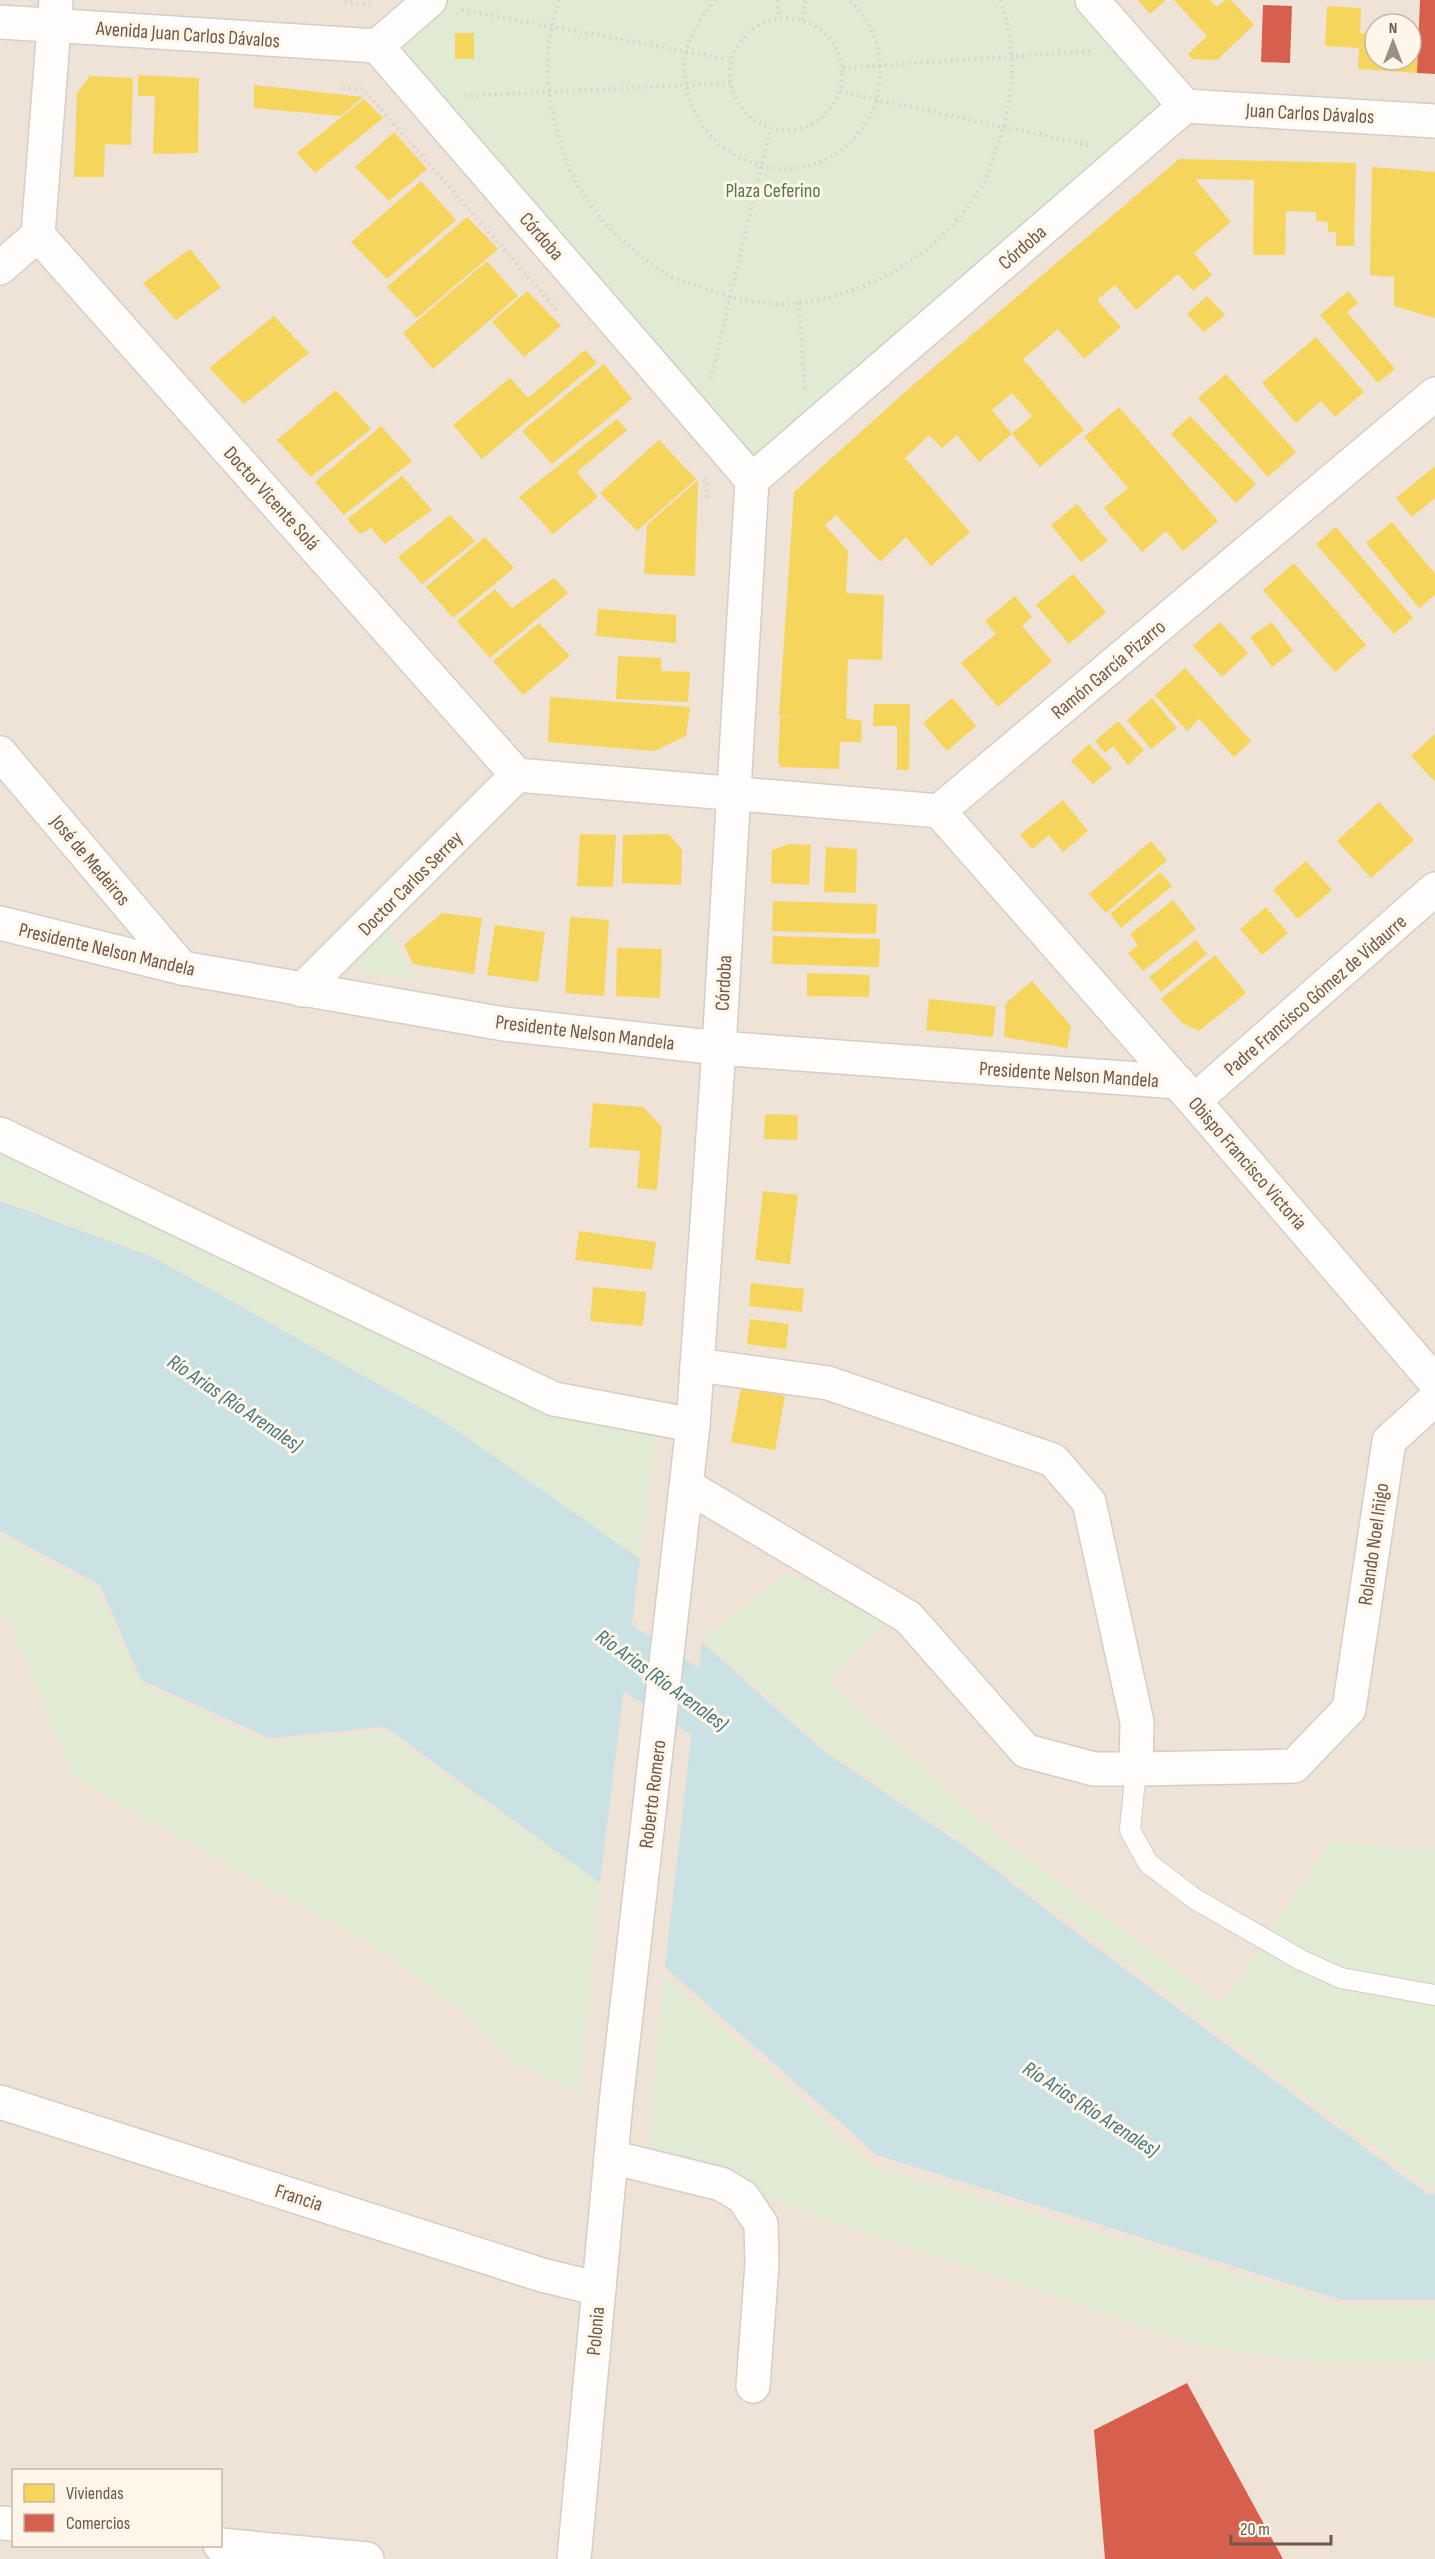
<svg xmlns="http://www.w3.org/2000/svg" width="1435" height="2559" viewBox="0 0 1435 2559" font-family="'Sofia Sans Condensed',sans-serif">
<rect width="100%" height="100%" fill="#f5f1e8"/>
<path fill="#eee3d6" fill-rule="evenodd" d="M0,0h1435v2559h-1435zM1375,24h36v36h-36zM14,2470h206v76h-206z"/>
<g fill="#e1ebd4">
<polygon points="450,0 1078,0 1168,103 753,458 395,47"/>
<polygon points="388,927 416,980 362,973 355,957"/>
<polygon points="0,1152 658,1426 641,1559 443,1420 154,1256 0,1200"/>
<polygon points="0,1536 98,1589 139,1683 268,1743 384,1732 600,1883 580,2093 511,2062 463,2012 386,1953 74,1778 8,1620 0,1615"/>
<polygon points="788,1572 883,1624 829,1682 996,1835 1222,2004 1330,1842 1435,1849 1435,2187 1430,2187 976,1852 824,1748 702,1639"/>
<polygon points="663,1973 870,2165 1340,2305 1435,2306 1435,2362 1306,2362 1194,2344 820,2217 649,2150"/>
</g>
<g fill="#cbe2e4">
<polygon points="0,1201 153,1257 442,1420 640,1559 600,1883 385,1727 269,1738 141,1680 100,1585 0,1531"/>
<polygon points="702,1642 822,1750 974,1853 1059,1920 1427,2194 1435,2194 1435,2300 1342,2300 877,2155 665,1967"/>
</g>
<g fill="#f6d55c" fill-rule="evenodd">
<polygon points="1138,0 1166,0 1150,14"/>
<polygon points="1174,0 1210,0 1217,7 1225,0 1231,0 1254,25 1217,60 1192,59 1188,54 1207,36"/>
<polygon points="1327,6 1361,8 1360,33 1375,34 1375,60 1411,60 1411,36 1418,36 1417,73 1358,69 1359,48 1325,46"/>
<rect x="455" y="33" width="19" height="26"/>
<polygon points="138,75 199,78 198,153 153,154 155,96 138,96"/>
<polygon points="90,76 133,78 131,145 105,144 104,177 74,177 77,93"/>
<polygon points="254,85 363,97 341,116 254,108"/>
<polygon points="364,99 383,118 315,173 297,153"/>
<polygon points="394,132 427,169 389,201 355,167"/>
<path d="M1179,159l177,4 -2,83h-18v-14h-8v-10l-12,-1v-9l-30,-1 -1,44h-32l1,-75 -59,-1 36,43 -37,31 18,22 -19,16 -15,-17 -42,36 -21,-25 -18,15 24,27 -37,32 -26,-30 -35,30 61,71 -44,37 -28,-33 -33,28 -22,-27 -15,13 -13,-13 -24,23 65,74 -39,34 -25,-29 -26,25 -44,-47 -11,10 23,26 -2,42 38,2 -2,65 -34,-1 -2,59 16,3 -1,21h-21l-1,27 -58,-2 -3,-6 2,-44h18l-19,-1 15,-224 119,-107zM1012,393l20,23 -20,18 -20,-24z"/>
<polygon points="1372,167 1435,172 1435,318 1394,306 1394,277 1370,275"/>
<polygon points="421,181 456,220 387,279 351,242"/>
<polygon points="467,217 498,249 417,318 387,287"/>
<polygon points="190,249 221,287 176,320 143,283"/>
<polygon points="487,261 518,296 433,369 403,333"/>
<polygon points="527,291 561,326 524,357 492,322"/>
<polygon points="1348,291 1358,303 1347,312 1395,369 1378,383 1320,315"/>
<polygon points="1207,296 1225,315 1204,332 1187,314"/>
<polygon points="274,316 309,353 244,404 209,368"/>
<polygon points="1316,337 1364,392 1335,417 1321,401 1296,423 1262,383"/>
<polygon points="585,350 597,363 482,459 453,425 510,378 528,398"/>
<polygon points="604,364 632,399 552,464 522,431"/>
<polygon points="1226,374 1296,452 1268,477 1198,398"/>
<polygon points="336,390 371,429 311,477 277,440"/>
<polygon points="1119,407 1218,521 1183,551 1166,531 1142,552 1104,508 1128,488 1084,437"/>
<polygon points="1190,416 1256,484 1236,503 1171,434"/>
<polygon points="617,419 627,430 577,472 598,497 553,534 519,497"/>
<polygon points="381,426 412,461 344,515 315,482"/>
<polygon points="659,440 696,479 637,531 600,493"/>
<polygon points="1435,466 1435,498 1412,517 1396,498"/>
<polygon points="402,476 432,510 385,544 371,528 360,534 347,519"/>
<polygon points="698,480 695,576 644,574 647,525"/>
<polygon points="1077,504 1108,541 1081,562 1051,525"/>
<polygon points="450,515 475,541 422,584 398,557"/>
<polygon points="1392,522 1435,574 1435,595 1419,608 1366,543"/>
<polygon points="1336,527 1413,618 1394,634 1316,544"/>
<polygon points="485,537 514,568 453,618 426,587"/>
<polygon points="1294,563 1366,645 1335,672 1263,590"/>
<polygon points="1073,574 1106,612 1069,644 1036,605"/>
<polygon points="554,578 568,593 490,658 457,621 495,589 512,608"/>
<polygon points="1015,596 1032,617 1022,626 1052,661 998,707 961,663 996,634 985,621"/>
<polygon points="598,609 676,615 676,643 596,636"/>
<polygon points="1220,622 1248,653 1222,677 1193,646"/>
<polygon points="1272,622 1293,651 1272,667 1250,637"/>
<polygon points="539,623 570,656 523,695 493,661"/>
<polygon points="618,656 661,658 661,671 690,672 688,702 616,699"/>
<polygon points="1185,668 1251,741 1234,757 1199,719 1187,731 1155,695"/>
<polygon points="550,697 690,707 686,736 654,751 548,742"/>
<polygon points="952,698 976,726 947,751 923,723"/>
<polygon points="1152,698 1177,728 1151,749 1127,720"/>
<polygon points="874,704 910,704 909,770 897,770 897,726 873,726"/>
<polygon points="1118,721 1144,750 1128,765 1113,746 1105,753 1095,741"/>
<polygon points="1435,734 1435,782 1411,756"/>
<polygon points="1089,744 1112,768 1093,784 1071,761"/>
<polygon points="1063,800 1088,831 1063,852 1049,835 1032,849 1020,835"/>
<polygon points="1379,802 1414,840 1371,878 1337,841"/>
<polygon points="580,834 616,835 613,887 577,886"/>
<polygon points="669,834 682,850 681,885 622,883 623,835"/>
<polygon points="1151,841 1167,860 1106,913 1089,894"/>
<polygon points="789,844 811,845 809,885 771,883 772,850"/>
<polygon points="826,847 857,849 856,893 824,892"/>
<polygon points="1306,861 1332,890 1298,919 1273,890"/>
<polygon points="1160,872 1172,886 1121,928 1110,914"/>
<polygon points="1173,900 1196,929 1143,971 1128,953 1138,945 1130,934"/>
<polygon points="773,901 877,904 876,934 772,931"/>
<polygon points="1266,907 1288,933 1262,955 1240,929"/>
<polygon points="442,913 482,918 474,974 413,964 404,945"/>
<polygon points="570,917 609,920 604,996 565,993"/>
<polygon points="495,925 545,932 538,982 487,975"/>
<polygon points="773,936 880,939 879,967 772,964"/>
<polygon points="1196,940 1207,954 1161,992 1149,977"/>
<polygon points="617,948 662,949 660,998 616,996"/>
<polygon points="1215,955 1246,993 1199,1031 1182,1023 1161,999"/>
<polygon points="807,973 870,975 869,997 807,996"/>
<polygon points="1032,981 1071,1026 1067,1048 1004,1037 1006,1003"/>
<polygon points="929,999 996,1006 993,1037 926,1030"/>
<polygon points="593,1103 643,1107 662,1127 657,1190 637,1188 640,1151 589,1147"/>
<polygon points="765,1114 798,1115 797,1140 764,1139"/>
<polygon points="763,1191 798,1195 790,1264 755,1260"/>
<polygon points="579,1231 656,1242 652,1270 575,1260"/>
<polygon points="751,1283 804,1289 802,1312 749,1306"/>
<polygon points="593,1287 646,1292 643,1326 590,1321"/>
<polygon points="750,1319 789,1324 786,1349 747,1344"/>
<polygon points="741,1388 785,1396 775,1450 731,1442"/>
</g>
<g fill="#d6604d">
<polygon points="1420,0 1435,0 1435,74 1417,73"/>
<polygon points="1263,5 1292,6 1290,63 1261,62"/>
<polygon points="1187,2383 1283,2559 1105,2559 1094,2430"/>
</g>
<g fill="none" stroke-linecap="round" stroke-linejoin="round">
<polyline stroke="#cbe2e4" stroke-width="60" points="567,1603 600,1640 733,1726 738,1763"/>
<g stroke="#d4cec6" stroke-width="22">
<polyline id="service" points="1136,1769 1130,1830 1148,1863 1195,1899 1301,1960 1341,1978 1434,1995"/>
</g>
<g stroke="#d4cec6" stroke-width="36">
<g id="minor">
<polyline points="56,0 38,235 517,775 939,811 1435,394"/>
<polyline points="0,22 377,46"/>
<polyline points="0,268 38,235"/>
<polyline points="0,753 182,968"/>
<polyline points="939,811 1194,1101 1435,1382"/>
<polyline points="0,923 182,968 504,1024 719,1048 1178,1082"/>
<polyline points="302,990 517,775"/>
<polyline points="1194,1101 1435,889"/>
<polyline points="0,1134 554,1399 693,1425"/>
<polyline points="697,1365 828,1383 1053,1460 1089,1502 1137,1722 1136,1769 1294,1766 1349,1709 1389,1441 1435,1399"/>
<polyline points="687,1486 908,1617 1026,1751 1094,1769 1136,1769"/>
<polyline points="0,2102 542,2275 599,2289"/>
<polyline points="611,2157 721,2184 743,2197 761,2224 762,2264 753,2386"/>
</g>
</g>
<g stroke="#d4cec6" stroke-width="36">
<polyline id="tertiary" points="1185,106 1435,121"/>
</g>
<g stroke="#d4cec7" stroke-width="36">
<g id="secondary">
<polyline points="430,0 377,46 752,480 1185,106 1092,0"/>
<polyline points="0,2523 14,2524"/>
<polyline points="220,2545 367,2559"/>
<polyline points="574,2559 616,2103 693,1425 719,1048 752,480"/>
</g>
</g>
<g stroke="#d8d1cd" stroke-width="4" stroke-dasharray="1.5 4.5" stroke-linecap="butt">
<path d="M559,0c-14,45 -15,79 -4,124 12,57 44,102 91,135 7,5 14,12 22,16 12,6 26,9 39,14 28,11 62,18 93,14 74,-10 145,-53 183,-119 5,-9 8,-20 11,-29 20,-49 25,-105 6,-155"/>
<path d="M715,0c-13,16 -24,31 -29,51 -4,16 -1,33 4,49 22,69 114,94 164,38 14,-16 23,-31 25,-52 4,-33 -4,-63 -30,-86"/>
<polyline points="778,0 780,18"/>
<polyline points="345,2 368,4 373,0"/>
<polyline points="462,10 732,60"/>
<circle cx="786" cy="74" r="56"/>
<polyline points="802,20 806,0"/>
<polyline points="843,68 1093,51"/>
<polyline points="343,88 363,89 557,310"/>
<polyline points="840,92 1089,145"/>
<polyline points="465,96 731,83"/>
<polyline points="799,303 805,389"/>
<polyline points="711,379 770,129"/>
<polyline points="704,479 707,482 707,500"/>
</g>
<use href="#service" stroke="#fefdfc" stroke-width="20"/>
<use href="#minor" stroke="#fefdfc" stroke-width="33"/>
<use href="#tertiary" stroke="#fefdfc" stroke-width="33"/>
<use href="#secondary" stroke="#fefdfc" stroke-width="33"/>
</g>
<g text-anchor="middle" stroke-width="6" stroke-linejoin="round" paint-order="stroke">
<g font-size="20" fill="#70594b" stroke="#fdf6e9">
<text transform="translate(188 34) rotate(4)" y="7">Avenida Juan Carlos Dávalos</text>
<text transform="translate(1310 113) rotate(3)" y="7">Juan Carlos Dávalos</text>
<text transform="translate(542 236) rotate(49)" y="7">Córdoba</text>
<text transform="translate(1022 247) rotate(-41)" y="7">Córdoba</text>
<text transform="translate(272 498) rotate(48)" y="7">Doctor Vicente Solá</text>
<text transform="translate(1108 669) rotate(-40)" y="7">Ramón García Pizarro</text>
<text transform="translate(91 860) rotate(50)" y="7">José de Medeiros</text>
<text transform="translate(410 883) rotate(-45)" y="7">Doctor Carlos Serrey</text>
<text transform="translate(107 949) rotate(13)" y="7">Presidente Nelson Mandela</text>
<text transform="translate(723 983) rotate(-87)" y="7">Córdoba</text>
<text transform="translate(1315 995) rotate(-41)" y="7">Padre Francisco Gómez de Vidaurre</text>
<text transform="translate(585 1032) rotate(7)" y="7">Presidente Nelson Mandela</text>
<text transform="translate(1069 1074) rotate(4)" y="7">Presidente Nelson Mandela</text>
<text transform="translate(1248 1163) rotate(49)" y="7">Obispo Francisco Victoria</text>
<text transform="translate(1373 1544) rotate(-82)" y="7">Rolando Noel Iñigo</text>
<text transform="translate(652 1794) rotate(-83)" y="7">Roberto Romero</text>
<text transform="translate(299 2197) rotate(18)" y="7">Francia</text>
<text transform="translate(595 2331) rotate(-85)" y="7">Polonia</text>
</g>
<g font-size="20" fill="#557a47" stroke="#fdf6e9">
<text x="773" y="197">Plaza Ceferino</text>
</g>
<g font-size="21" font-style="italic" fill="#477781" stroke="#fdf6e9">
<text transform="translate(235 1403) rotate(34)" y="7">Río Arias (Río Arenales)</text>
<text transform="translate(662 1680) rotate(36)" y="7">Río Arias (Río Arenales)</text>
<text transform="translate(1091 2109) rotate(33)" y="7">Río Arias (Río Arenales)</text>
</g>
</g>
<rect x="12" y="2469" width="210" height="78" fill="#fdf6e9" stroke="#c5b7aa" stroke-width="1.5"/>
<rect x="24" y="2484" width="30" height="18" fill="#f6d55c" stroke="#c5b7aa" stroke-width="1.5"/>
<text x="66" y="2499" font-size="18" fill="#70594b">Viviendas</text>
<rect x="24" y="2514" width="30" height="18" fill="#d6604d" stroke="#c5b7aa" stroke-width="1.5"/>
<text x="66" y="2529" font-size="18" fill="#70594b">Comercios</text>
<g transform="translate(1393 42)"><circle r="28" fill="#fdf6e9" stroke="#c5b7aa" stroke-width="1.5"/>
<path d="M0-4.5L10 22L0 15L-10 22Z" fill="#9f8e82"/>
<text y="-9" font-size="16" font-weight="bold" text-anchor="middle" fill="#70594b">N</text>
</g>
<path d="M1231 2535v9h100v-9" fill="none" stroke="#70594b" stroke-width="3"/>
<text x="1240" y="2535" font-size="18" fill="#70594b" stroke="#fdf6e9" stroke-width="4.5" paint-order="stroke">20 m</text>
</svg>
